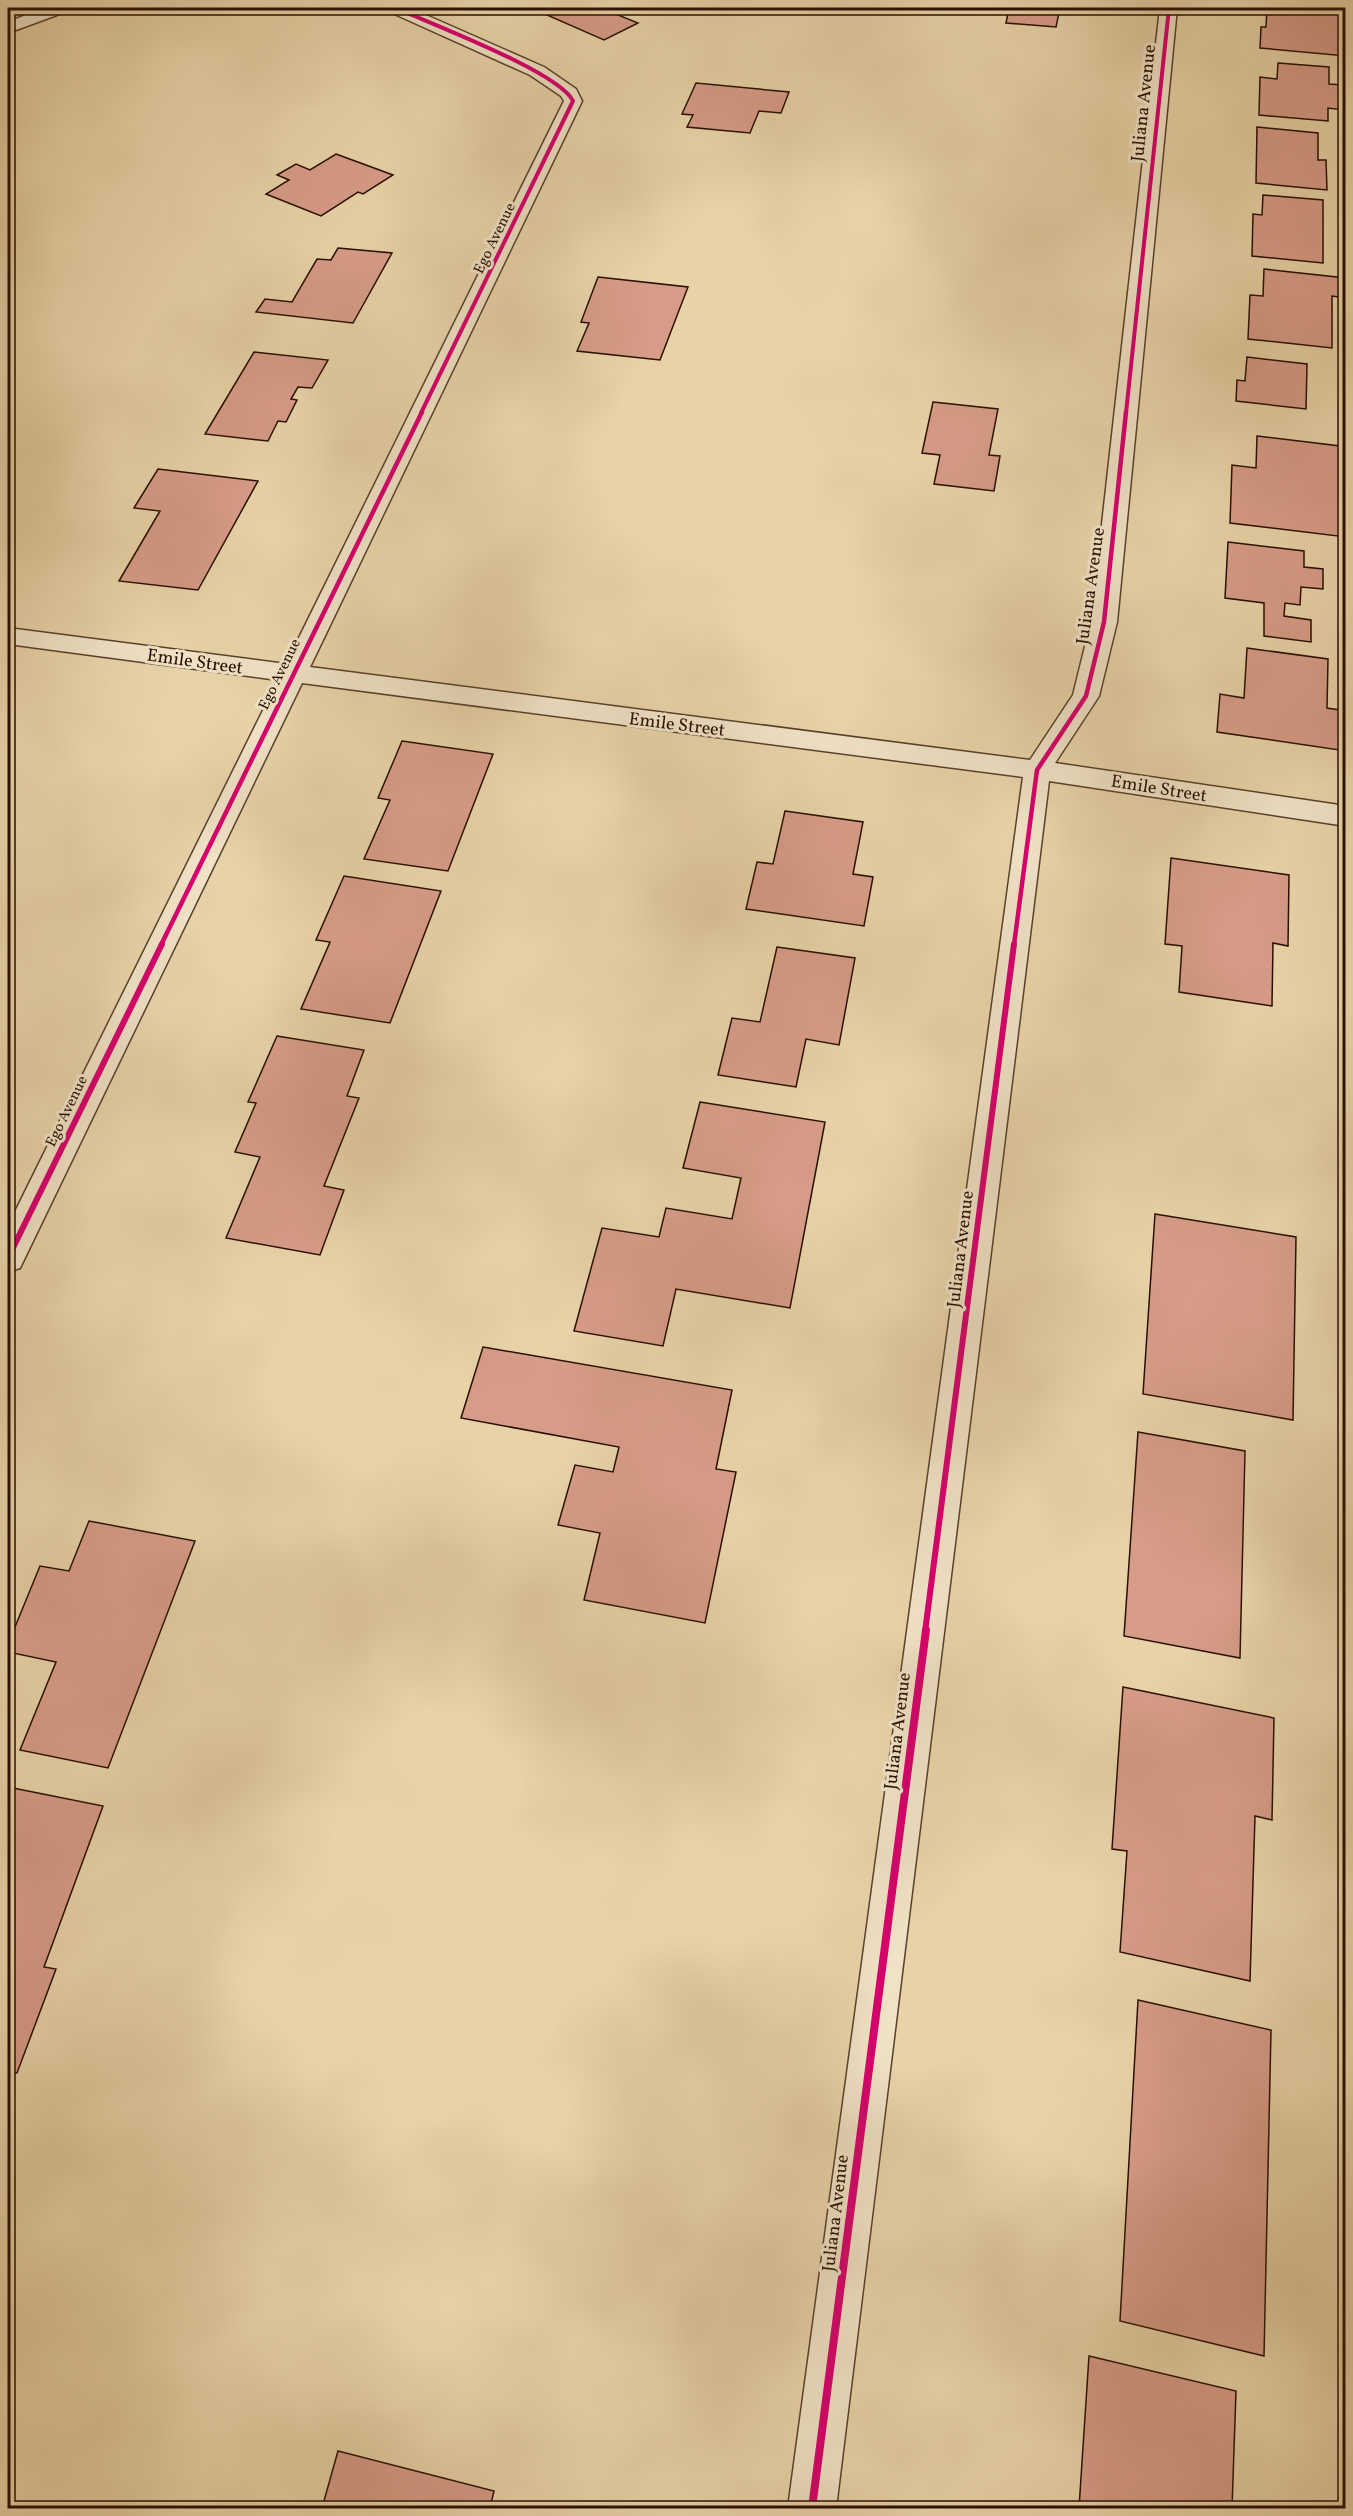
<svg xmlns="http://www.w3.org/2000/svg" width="1353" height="2516" viewBox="0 0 1353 2516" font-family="Vollkorn,serif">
<rect width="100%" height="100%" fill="#e8d3a8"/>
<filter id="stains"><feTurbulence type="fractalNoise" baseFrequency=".00333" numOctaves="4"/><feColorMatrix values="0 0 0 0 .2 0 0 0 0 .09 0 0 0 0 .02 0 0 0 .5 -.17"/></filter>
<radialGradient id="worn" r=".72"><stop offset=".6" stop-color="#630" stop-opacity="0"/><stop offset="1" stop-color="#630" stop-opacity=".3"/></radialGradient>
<g fill="#d79c88" stroke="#280f00" stroke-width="1.5">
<polygon points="538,8 601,8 638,23 604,40 547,15 551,13"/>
<polygon points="1009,8 1060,8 1056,27 1006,23"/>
<polygon points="1267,8 1340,12 1340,25 1346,25 1346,56 1260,48 1261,27 1266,27"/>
<polygon points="1278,63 1329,67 1329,84 1343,85 1344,110 1328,108 1328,121 1259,115 1260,77 1277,79"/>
<polygon points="696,83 789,92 781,113 759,111 750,133 687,127 693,115 682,114"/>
<polygon points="1257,127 1318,133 1318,160 1326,160 1327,190 1256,183"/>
<polygon points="336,154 393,175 363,194 358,192 321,216 266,194 289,180 277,175 296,164 310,170"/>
<polygon points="1263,195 1323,200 1323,263 1252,256 1253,214 1262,215"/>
<polygon points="338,248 392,253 353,323 256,312 265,299 292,302 317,259 331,260"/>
<polygon points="1264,269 1346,278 1346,298 1332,296 1332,348 1248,339 1250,295 1263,296"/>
<polygon points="598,277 688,287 660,360 577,351 589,323 581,322"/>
<polygon points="254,352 328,360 312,388 298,387 291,399 297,400 286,422 278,421 268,441 205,434"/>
<polygon points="1247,357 1307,364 1306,409 1236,401 1237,380 1245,381"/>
<polygon points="933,402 998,409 989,455 1000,456 994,491 934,484 940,455 922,453"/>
<polygon points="1257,436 1340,446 1340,473 1346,473 1346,537 1230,523 1232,465 1256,468"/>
<polygon points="158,469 258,481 198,590 119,581 160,511 134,508"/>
<polygon points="1228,542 1304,551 1304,567 1323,569 1323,589 1301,587 1300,605 1285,603 1284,616 1311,620 1311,642 1264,636 1264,603 1225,598"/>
<polygon points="1247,648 1328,659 1327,708 1346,711 1346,751 1217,732 1220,694 1244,698"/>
<polygon points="402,741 493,754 448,871 364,859 390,800 378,798"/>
<polygon points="785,811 863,822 853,874 873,877 864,926 746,909 757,862 773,864"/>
<polygon points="1171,858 1289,875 1288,946 1273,943 1272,1006 1179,992 1182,946 1165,944"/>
<polygon points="344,876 441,891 390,1023 301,1009 330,942 316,940"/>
<polygon points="777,947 855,958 839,1045 806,1039 796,1087 718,1075 732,1018 760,1022"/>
<polygon points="277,1036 364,1050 347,1096 359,1098 324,1186 344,1190 320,1255 226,1238 260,1157 235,1152 256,1103 248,1102"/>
<polygon points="700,1102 825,1122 790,1308 676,1289 663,1346 574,1331 602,1228 659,1237 666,1208 732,1219 741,1178 683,1168"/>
<polygon points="1155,1214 1296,1237 1293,1420 1143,1394"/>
<polygon points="483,1347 732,1390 716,1469 736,1472 705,1623 584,1600 600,1533 558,1525 575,1465 613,1472 619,1447 461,1418"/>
<polygon points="1138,1432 1245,1451 1240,1658 1124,1636"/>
<polygon points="89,1521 195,1541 108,1768 20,1750 56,1662 8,1652 8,1644 40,1566 69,1571"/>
<polygon points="1123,1687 1274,1718 1272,1820 1255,1816 1250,1981 1120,1952 1127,1851 1112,1849"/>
<polygon points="8,1787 103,1806 44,1967 56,1969 17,2073 8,2071"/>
<polygon points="1138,2000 1271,2030 1264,2356 1120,2321"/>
<polygon points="1089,2356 1236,2391 1232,2508 1079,2508"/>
<polygon points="338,2451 494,2491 490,2508 322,2508"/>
</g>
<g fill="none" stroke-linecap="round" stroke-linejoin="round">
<g stroke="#58402a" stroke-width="3">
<g id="minor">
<polygon points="44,8 68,8 65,12 8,33 8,22"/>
<polygon points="387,8 410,8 544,67 576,89 582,101 310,667 1030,760 1073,695 1091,622 1160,8 1177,8 1117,622 1099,696 1055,763 1346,806 1346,826 1049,781 836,2508 788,2508 1023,777 302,683 20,1268 8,1272 8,1226 278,680 8,644 8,628 286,664 564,101 561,96 530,75 390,12"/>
</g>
</g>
<use href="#minor" fill="#f0e2c6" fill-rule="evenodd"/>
<g stroke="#f0e2c6" stroke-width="6">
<g id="cycleway-far3">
<path d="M396,8c35,16 163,64 177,93l-152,312"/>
<polyline points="1126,413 1169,8"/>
</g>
</g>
<g stroke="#f0e2c6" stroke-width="8">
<g id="cycleway-far2">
<polyline points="161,945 422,412"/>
<polyline points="1014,945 1037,770 1086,696 1104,622 1126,412"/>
</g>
</g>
<g stroke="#f0e2c6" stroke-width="10">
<g id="cycleway-far1">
<polyline points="8,1258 162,944"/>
<polyline points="925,1632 1014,944"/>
</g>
</g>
<g stroke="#f0e2c6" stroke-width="11">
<polyline id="cycleway" points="812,2508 926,1630"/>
</g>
<use href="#cycleway-far3" stroke="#d6006c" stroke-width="4"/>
<use href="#cycleway-far2" stroke="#d6006c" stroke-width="4.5"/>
<use href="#cycleway-far1" stroke="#d6006c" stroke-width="6"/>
<use href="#cycleway" stroke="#d6006c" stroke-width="8"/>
</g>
<g text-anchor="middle" stroke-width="6" stroke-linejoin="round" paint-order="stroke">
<g font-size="15" fill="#280f00" stroke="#f0e2c6">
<text transform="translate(494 238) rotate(-64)" y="5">Ego Avenue</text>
<text transform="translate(279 674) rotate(-64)" y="5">Ego Avenue</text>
<text transform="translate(66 1111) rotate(-64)" y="5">Ego Avenue</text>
</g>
<g font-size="18" fill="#280f00" stroke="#f0e2c6">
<text transform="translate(1143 103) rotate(-84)" y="6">Juliana Avenue</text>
<text transform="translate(1090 586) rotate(-82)" y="6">Juliana Avenue</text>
<text transform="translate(195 661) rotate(8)" y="6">Emile Street</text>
<text transform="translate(677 724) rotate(7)" y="6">Emile Street</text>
<text transform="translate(1159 788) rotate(9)" y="6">Emile Street</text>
<text transform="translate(960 1249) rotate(-83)" y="6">Juliana Avenue</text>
<text transform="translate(897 1731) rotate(-83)" y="6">Juliana Avenue</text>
<text transform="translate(835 2213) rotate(-83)" y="6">Juliana Avenue</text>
</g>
</g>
<rect width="1353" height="2516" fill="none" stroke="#e8d3a8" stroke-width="30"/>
<rect x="9" y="9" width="1335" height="2498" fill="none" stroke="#280f00" stroke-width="3"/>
<rect x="15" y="15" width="1323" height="2486" fill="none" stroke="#280f00" stroke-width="1.5"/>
<rect width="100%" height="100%" filter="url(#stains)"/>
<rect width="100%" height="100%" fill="url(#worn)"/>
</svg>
